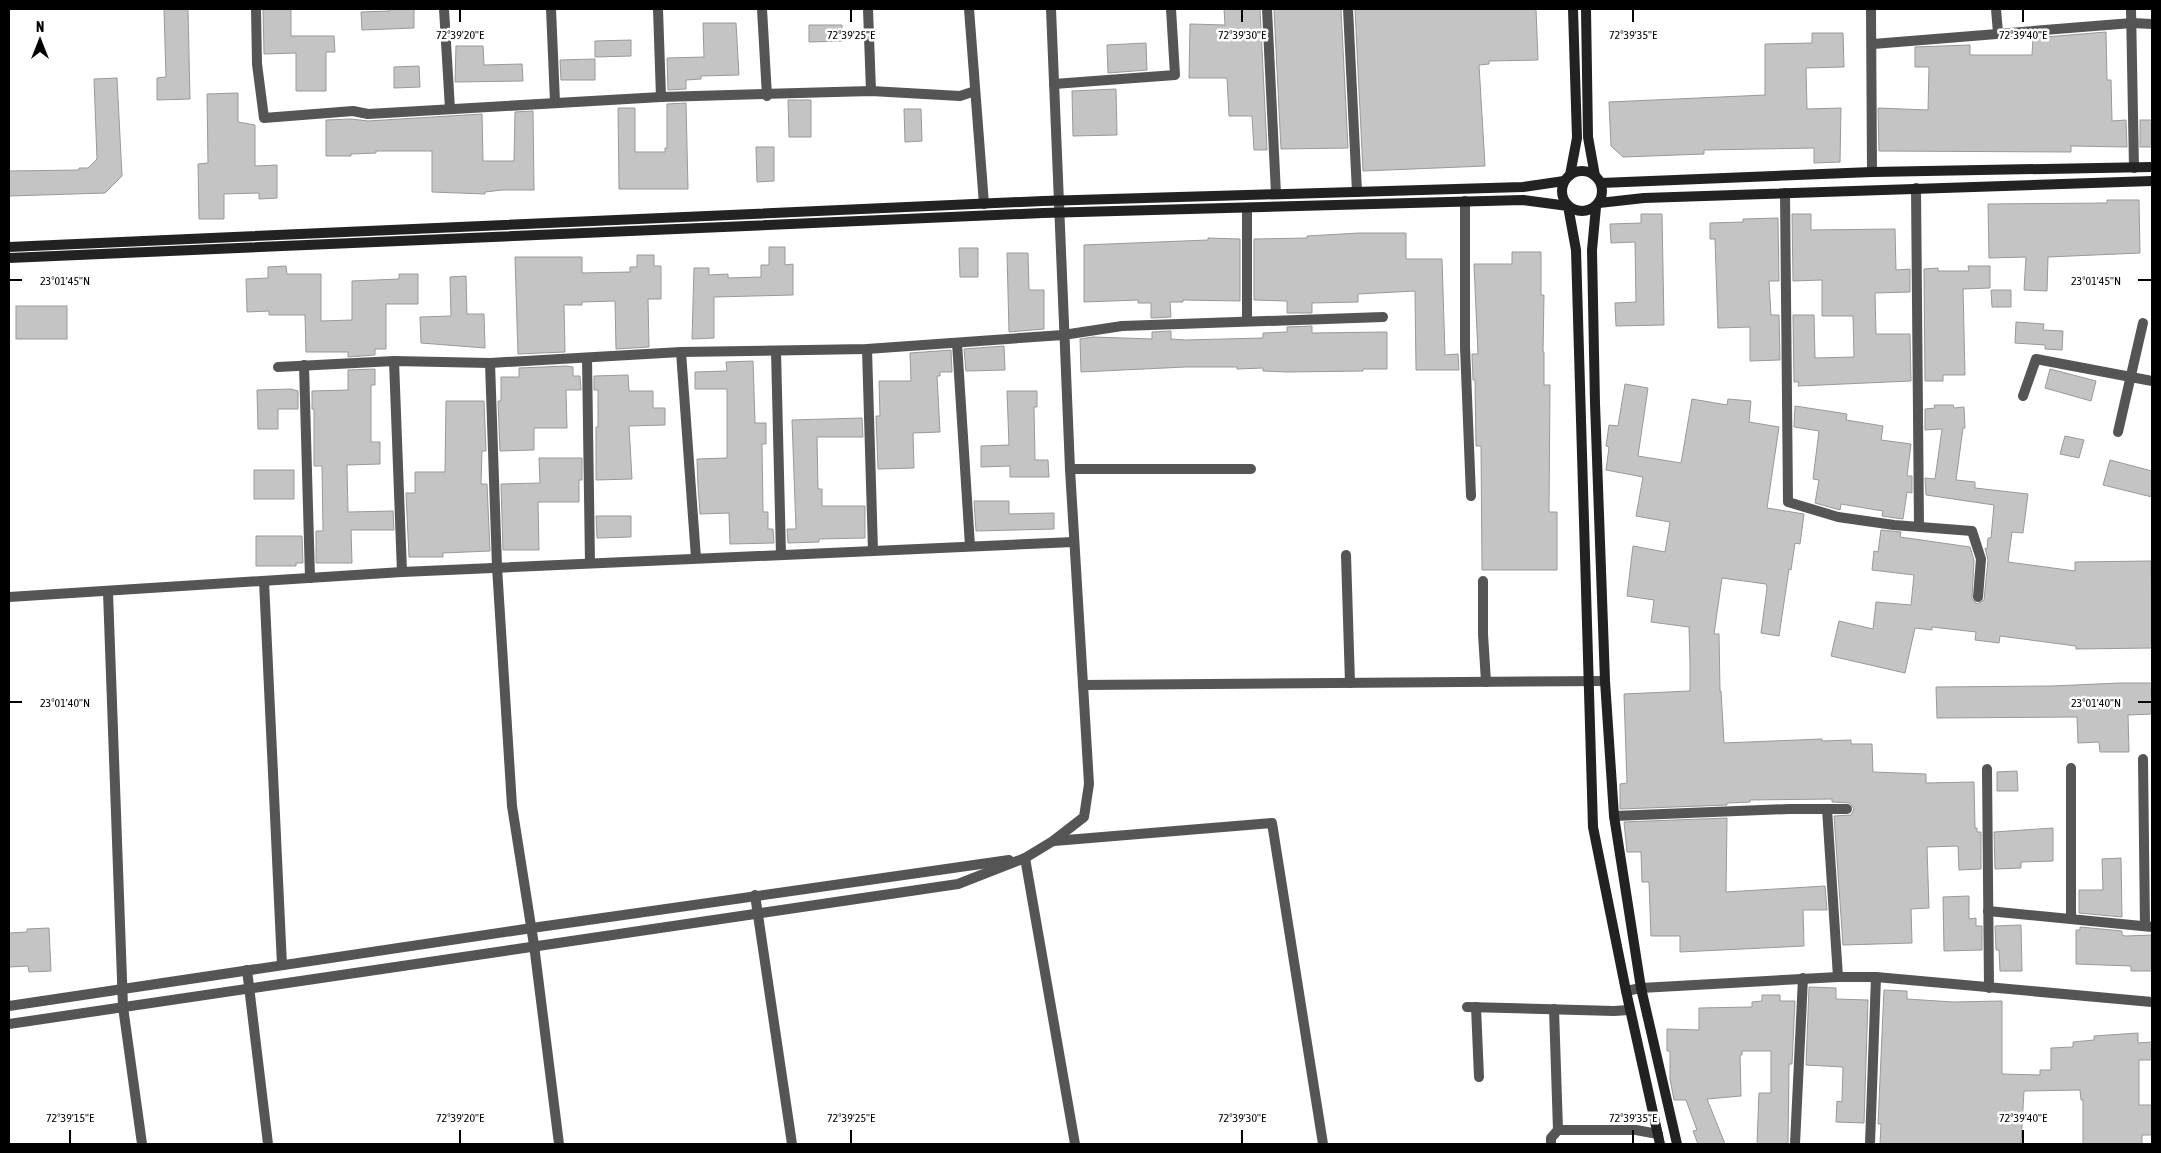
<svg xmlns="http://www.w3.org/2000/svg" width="2161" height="1153" viewBox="0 0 2161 1153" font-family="'Asap Condensed',sans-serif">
<rect width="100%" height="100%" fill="#fff"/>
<g fill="#c4c4c4" stroke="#999">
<polygon points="164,9 188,9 190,99 157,100 157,78 166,77"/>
<polygon points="263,9 291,9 291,36 334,36 335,52 326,52 326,91 296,91 296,53 264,54"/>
<polygon points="390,9 414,9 414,28 362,30 361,12 390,11"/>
<polygon points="1224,9 1260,9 1267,150 1254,150 1252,116 1229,116 1227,78 1189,78 1190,24 1225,25"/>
<polygon points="1274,9 1341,9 1348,148 1281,149"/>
<polygon points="1355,9 1536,9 1538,60 1489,61 1489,64 1479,65 1485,166 1363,171"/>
<polygon points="703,23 736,23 739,75 701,76 701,79 686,80 686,89 668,90 667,58 704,57"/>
<polygon points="809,25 842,25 842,41 809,42"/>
<polygon points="2106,32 2107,80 2111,80 2112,121 2126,120 2127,147 2071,146 2071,152 1879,151 1878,108 1928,110 1929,67 1915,67 1915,47 1970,45 1970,55 2032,55 2033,38"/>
<polygon points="1812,33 1843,33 1844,67 1806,68 1807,109 1841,108 1840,162 1814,163 1814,148 1704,150 1704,154 1623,157 1611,146 1609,102 1765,95 1765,44 1812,43"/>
<polygon points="631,40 631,56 595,57 595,41"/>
<polygon points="1146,43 1147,70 1108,73 1107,45"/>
<polygon points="456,46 483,46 484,65 522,64 523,81 455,82"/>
<polygon points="595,59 595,80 561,80 560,60"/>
<polygon points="419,66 420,87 394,88 394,67"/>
<polygon points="117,78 122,176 105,193 9,196 9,171 79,170 79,168 88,168 97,159 94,79"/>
<polygon points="1116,89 1117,135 1073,136 1072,91"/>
<polygon points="238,93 238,122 255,125 255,166 277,165 277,198 259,199 259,193 224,194 224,219 199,219 198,164 208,163 207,94"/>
<polygon points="788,100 811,100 811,137 789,137"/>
<polygon points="686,103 688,189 619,189 618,108 635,108 635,152 665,152 665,148 667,148 667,104"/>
<polygon points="904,109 921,109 922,141 905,142"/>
<polygon points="533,111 534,190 502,190 485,192 485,194 432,192 432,151 376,151 376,153 351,154 351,156 326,156 326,120 351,119 368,121 482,114 483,161 514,161 515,112"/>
<rect x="2140" y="120" width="12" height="27"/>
<polygon points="756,147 774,147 774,181 757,182"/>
<polygon points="2107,200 2139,200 2140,253 2048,257 2047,291 2024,290 2026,257 1989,258 1988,204 2107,203"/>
<polygon points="1641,214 1662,214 1664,325 1616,326 1615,303 1636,302 1635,242 1611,243 1610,224 1641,223"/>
<polygon points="1792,214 1811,214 1811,230 1895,229 1896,270 1910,269 1910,292 1875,293 1876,334 1910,334 1911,381 1798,386 1799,382 1794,382 1793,315 1814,315 1815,358 1854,357 1853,316 1822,316 1822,280 1793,281"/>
<polygon points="1778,218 1779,281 1769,281 1771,315 1779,315 1780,360 1750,361 1750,327 1718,328 1715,239 1710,239 1710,223 1743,222 1743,219"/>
<polygon points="1359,233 1406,233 1406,259 1442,259 1445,355 1458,354 1459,370 1416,370 1415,291 1358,294 1358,302 1312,303 1312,313 1287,313 1287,301 1254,300 1254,239 1307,238 1307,236"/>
<polygon points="1208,238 1240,239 1240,301 1183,300 1183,302 1170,302 1171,317 1151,318 1151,303 1138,303 1138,300 1084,302 1084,245 1208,240"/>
<polygon points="769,247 785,247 785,265 793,264 793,295 714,297 714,338 692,339 694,268 709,268 709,275 728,274 728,278 761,277 761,265 769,265"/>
<polygon points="959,248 978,248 978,277 960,277"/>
<polygon points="1512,252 1541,252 1541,295 1544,295 1543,352 1544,352 1544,385 1550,385 1549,512 1557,512 1557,570 1482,570 1481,446 1476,446 1475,380 1473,380 1472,354 1478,354 1474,264 1512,264"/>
<polygon points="1007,253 1028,253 1029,290 1044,290 1044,329 1009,332"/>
<polygon points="637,255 654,255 654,266 661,266 661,299 648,299 649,347 616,349 615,301 582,302 582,305 564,305 565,352 518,354 515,257 582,257 582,273 630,272 630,267 637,267"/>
<polygon points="286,266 287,274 321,274 321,321 352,320 352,281 399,279 399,274 418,274 418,304 386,304 386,349 375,349 375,355 348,357 348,352 306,352 305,315 269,315 269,311 247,312 246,279 268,278 268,267"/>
<polygon points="1968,266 1990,266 1990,288 1963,289 1965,375 1943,375 1943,381 1925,381 1924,269 1938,268 1938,271 1969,271"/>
<polygon points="466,276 467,314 484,314 485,348 421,343 420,317 451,316 450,277"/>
<polygon points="1991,290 2011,290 2011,307 1992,307"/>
<rect x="16" y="306" width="51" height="33"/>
<polygon points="2016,322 2044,324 2043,330 2063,331 2062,350 2045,349 2045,345 2015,343"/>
<polygon points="1312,326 1312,333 1387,332 1387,369 1363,369 1363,371 1287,372 1263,371 1263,368 1237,369 1237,367 1185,367 1081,372 1080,339 1093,337 1152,339 1152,332 1171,331 1171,339 1185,340 1263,338 1263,333 1287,332 1287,327"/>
<polygon points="1004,346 1005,370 966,371 964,349"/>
<polygon points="951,350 952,372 940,372 940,376 937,376 940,432 913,433 914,468 878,469 876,416 880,416 879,381 911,381 910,353"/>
<polygon points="753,361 755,423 766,423 766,444 762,444 763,512 768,512 768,529 773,529 774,543 730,544 729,513 700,514 698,486 697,459 727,458 727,389 695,389 695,372 727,371 726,362"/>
<polygon points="566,366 573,367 573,376 580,376 581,390 566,390 567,428 534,428 534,450 500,451 498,401 501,401 501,377 519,377 519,368"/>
<polygon points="375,369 375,385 371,385 371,442 380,442 380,464 347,465 348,512 393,511 394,530 351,530 352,563 316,563 316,531 323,531 322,466 314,466 314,409 312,409 312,391 348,390 348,370"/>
<polygon points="2050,369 2096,381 2091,401 2045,388"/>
<polygon points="628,375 629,391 653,391 653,408 665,408 665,425 629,426 632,479 596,480 596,427 598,427 598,390 594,390 594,376"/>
<polygon points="1625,384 1648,388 1638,456 1681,463 1692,399 1727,405 1728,399 1751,401 1749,422 1779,427 1767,508 1804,514 1800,544 1795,543 1791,570 1789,569 1779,636 1761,633 1767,588 1766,584 1722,578 1714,634 1719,634 1720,691 1721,691 1724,743 1822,739 1822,741 1851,740 1851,744 1872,744 1873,772 1926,774 1926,783 1974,782 1975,828 1977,828 1977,832 1981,832 1981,869 1959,870 1958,846 1927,847 1929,908 1911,909 1912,943 1843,945 1834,816 1851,815 1854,809 1850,803 1832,802 1832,799 1750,800 1750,802 1727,803 1727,805 1620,809 1620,784 1627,783 1624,694 1690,691 1690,662 1689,627 1651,622 1654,600 1627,596 1633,546 1665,552 1670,522 1636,516 1643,477 1606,470 1609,447 1606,446 1609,425 1618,426"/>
<polygon points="291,389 298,391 298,409 278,409 278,429 258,429 257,390"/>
<polygon points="1007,391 1037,391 1037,407 1034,407 1035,460 1048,460 1049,477 1010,477 1010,466 981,467 981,446 1009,445"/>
<polygon points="446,401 484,401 486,451 482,451 481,484 487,484 490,551 443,553 443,557 409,557 406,493 415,493 415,472 445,472"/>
<polygon points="1934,405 1953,405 1954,408 1964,407 1965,428 1963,428 1956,480 1975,482 1975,488 2028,494 2023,533 2012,532 2008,562 2075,571 2075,562 2151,561 2152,648 2076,649 2076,646 2000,636 1999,643 1975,640 1976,632 1932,627 1932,630 1915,628 1905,673 1831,656 1839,621 1873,629 1876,602 1911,605 1914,575 1872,570 1874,551 1878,552 1881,530 1901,532 1900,537 1970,547 1974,560 1972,599 1977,604 1984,600 1988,560 1985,548 1987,549 1988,538 1991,538 1994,505 1926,495 1925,478 1935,479 1942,429 1925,430 1925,409 1935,408"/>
<polygon points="1795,406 1847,414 1846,420 1883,426 1881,440 1911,444 1907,476 1912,476 1912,493 1907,492 1903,519 1882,516 1883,511 1841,504 1840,510 1815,503 1819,480 1813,479 1819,431 1794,427"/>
<polygon points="862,418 863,437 817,437 818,489 822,489 822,506 865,506 865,538 819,539 819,542 788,543 787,529 796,529 792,420"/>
<polygon points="2065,436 2084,440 2079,458 2060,454"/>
<polygon points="539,458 582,458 582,480 579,480 579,502 538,502 539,550 503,550 501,484 540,483"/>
<polygon points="2110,460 2152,471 2152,497 2103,485"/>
<rect x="254" y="470" width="40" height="29"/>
<polygon points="974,501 1009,501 1009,514 1054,513 1054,529 976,531"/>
<polygon points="596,516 631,516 631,537 597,538"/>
<polygon points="256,536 302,536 303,563 296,563 296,566 256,566"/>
<polygon points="2120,683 2152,683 2152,714 2128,715 2129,752 2100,752 2099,742 2078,743 2077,717 1937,718 1936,687 2052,686"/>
<polygon points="2017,771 2018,791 1997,791 1997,772"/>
<polygon points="1727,818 1726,892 1825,886 1827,910 1803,910 1804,946 1680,952 1680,936 1651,936 1649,882 1642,882 1641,852 1627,852 1624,822"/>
<polygon points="2053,828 2053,861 2021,862 2021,868 1995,869 1994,832"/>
<polygon points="2121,858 2122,917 2079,913 2079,890 2103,890 2102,859"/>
<polygon points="1969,896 1969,919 1976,918 1976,926 1982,926 1982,950 1944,951 1943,897"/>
<polygon points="2021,925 2022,971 2000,971 1999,950 1996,950 1995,926"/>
<polygon points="2080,927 2122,931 2122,935 2125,936 2152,935 2152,971 2131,971 2131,966 2076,964 2076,930 2080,930"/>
<polygon points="49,928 51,971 29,972 28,966 9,967 9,933 27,932 27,929"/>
<polygon points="1809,987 1836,988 1836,999 1868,1000 1864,1123 1836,1122 1837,1101 1842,1102 1843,1067 1806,1065"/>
<polygon points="1884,990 1907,991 1907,999 1953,1002 2002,1001 2002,1074 2040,1075 2040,1070 2051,1070 2051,1048 2073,1047 2073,1042 2094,1040 2094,1036 2138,1033 2138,1043 2152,1042 2152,1060 2139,1060 2139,1105 2152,1105 2152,1135 2142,1135 2142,1144 2083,1144 2083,1100 2081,1100 2080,1090 2024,1091 2021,1144 1880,1144 1881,1124 1878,1124"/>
<polygon points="1762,995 1780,995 1780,1001 1795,1001 1792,1064 1789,1064 1788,1144 1757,1144 1759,1093 1771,1093 1771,1051 1742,1051 1742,1055 1740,1055 1741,1096 1707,1099 1725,1144 1698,1144 1693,1131 1697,1130 1686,1100 1674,1100 1670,1079 1670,1051 1667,1051 1667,1029 1699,1030 1699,1008 1752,1007 1752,1002 1762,1001"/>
</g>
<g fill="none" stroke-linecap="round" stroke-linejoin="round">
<g stroke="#555" stroke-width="10">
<polyline points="1871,9 1872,172"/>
<polyline points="1996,9 1998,33"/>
<polyline points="1465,201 1465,347 1471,496"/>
<polyline points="1247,321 1247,208"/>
<polyline points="1063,335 1122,326 1383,317"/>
<polyline points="1070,469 1251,469"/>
<polyline points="1827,809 1838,977"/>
<polyline points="1614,816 1789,809 1847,809"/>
</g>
<g stroke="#555" stroke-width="10">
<polyline points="256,9 257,64 264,118 353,111 368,114 661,97 871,91 960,96 975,91"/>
<polyline points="444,9 450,109"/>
<polyline points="551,9 555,102"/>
<polyline points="658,9 661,97"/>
<polyline points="762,9 767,96"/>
<polyline points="868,9 871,91"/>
<polyline points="969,9 984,204"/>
<polyline points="1267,9 1276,194"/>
<polyline points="1348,9 1357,192"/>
<polyline points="2131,9 2134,168"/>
<polyline points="1873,44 2132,23 2152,24"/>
<polyline points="1054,84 1175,75 1171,9"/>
<polyline points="1916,188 1919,527"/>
<polyline points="1785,193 1788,502 1838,517 1894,525 1972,531 1981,559 1978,597"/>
<polyline points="957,343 970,546"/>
<polyline points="867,349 873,551"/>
<polyline points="776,351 781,555"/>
<polyline points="681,352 696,558"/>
<polyline points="587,358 590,563"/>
<polyline points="394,361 402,572"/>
<polyline points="490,363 497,567 512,806 534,945 559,1144"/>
<polyline points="304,365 310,578"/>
<polyline points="278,367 394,361 490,363 681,352 867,349 1063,335"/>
<polyline points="2023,396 2036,359 2152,381"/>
<polyline points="2118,432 2143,323"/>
<polyline points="1346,555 1350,683"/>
<polyline points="264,581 282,965"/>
<polyline points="1483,581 1483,634 1486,682"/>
<polyline points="108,592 123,1007 142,1144"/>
<polyline points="9,597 402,572 1074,542"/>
<polyline points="1083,685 1605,681"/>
<polyline points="2143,759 2145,926"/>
<polyline points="2071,768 2071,919"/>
<polyline points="1987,769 1989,988"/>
<polyline points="1054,841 1272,823 1323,1144"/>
<polyline points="1025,858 1075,1144"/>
<polyline points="755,895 792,1144"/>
<polyline points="1988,911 2152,927"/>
<polyline points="247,970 268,1144"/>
<polyline points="1626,991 1641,988 1838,977 1876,977 2152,1002"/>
<polyline points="9,1006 532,928 1009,860"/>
<polyline points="1467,1007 1614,1011 1629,1010"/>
<polyline points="1476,1007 1479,1077"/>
<polyline points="1554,1009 1558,1130"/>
<polyline points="9,1024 958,884 1025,858 1053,841 1084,817 1089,784 1070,469 1051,9"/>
<polyline points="1551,1144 1551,1138 1558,1130 1636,1130 1658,1134"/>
<polyline points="1795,1144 1803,978"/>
<polyline points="1870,1144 1876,977"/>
</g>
<g stroke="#222" stroke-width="10">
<polyline points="1586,9 1588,137 1595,176"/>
<circle cx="1582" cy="191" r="20"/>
<polyline points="1570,175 1577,138 1573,9"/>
<polyline points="1601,183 1872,172 2152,167"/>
<polyline points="1599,203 1644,198 2152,181"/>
<polyline points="1596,207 1592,250 1595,403 1605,681 1614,816 1641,988 1677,1144"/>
<polyline points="9,247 1043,201 1523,187 1564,181"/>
<polyline points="9,258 1043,213 1523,200 1568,206 1576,250 1593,827 1626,991 1660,1144"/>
</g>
</g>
<path fill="none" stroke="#000" stroke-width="2" d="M460,10v12M851,10v12M1242,10v12M1633,10v12M2023,10v12M10,280h12M2138,280h13M10,702h12M2138,702h13M70,1130v13M460,1130v13M851,1130v13M1242,1130v13M1633,1130v13M2023,1130v13"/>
<g font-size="12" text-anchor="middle" fill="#000" stroke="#fff" stroke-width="5" stroke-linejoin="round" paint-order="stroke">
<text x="460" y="39">72°39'20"E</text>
<text x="851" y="39">72°39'25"E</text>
<text x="1242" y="39">72°39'30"E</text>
<text x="1633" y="39">72°39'35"E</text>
<text x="2023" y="39">72°39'40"E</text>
<text x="65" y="285">23°01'45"N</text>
<text x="2096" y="285">23°01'45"N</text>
<text x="65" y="707">23°01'40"N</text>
<text x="2096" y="707">23°01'40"N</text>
<text x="70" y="1122">72°39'15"E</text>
<text x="460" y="1122">72°39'20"E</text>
<text x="851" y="1122">72°39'25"E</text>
<text x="1242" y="1122">72°39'30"E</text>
<text x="1633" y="1122">72°39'35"E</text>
<text x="2023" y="1122">72°39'40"E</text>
</g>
<rect width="2161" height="1153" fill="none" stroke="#000000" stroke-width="20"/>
<g transform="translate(40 40)" stroke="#ffffff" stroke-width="4" paint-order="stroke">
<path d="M0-4L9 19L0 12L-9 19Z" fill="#000000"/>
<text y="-8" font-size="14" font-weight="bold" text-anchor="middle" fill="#000000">N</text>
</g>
</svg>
